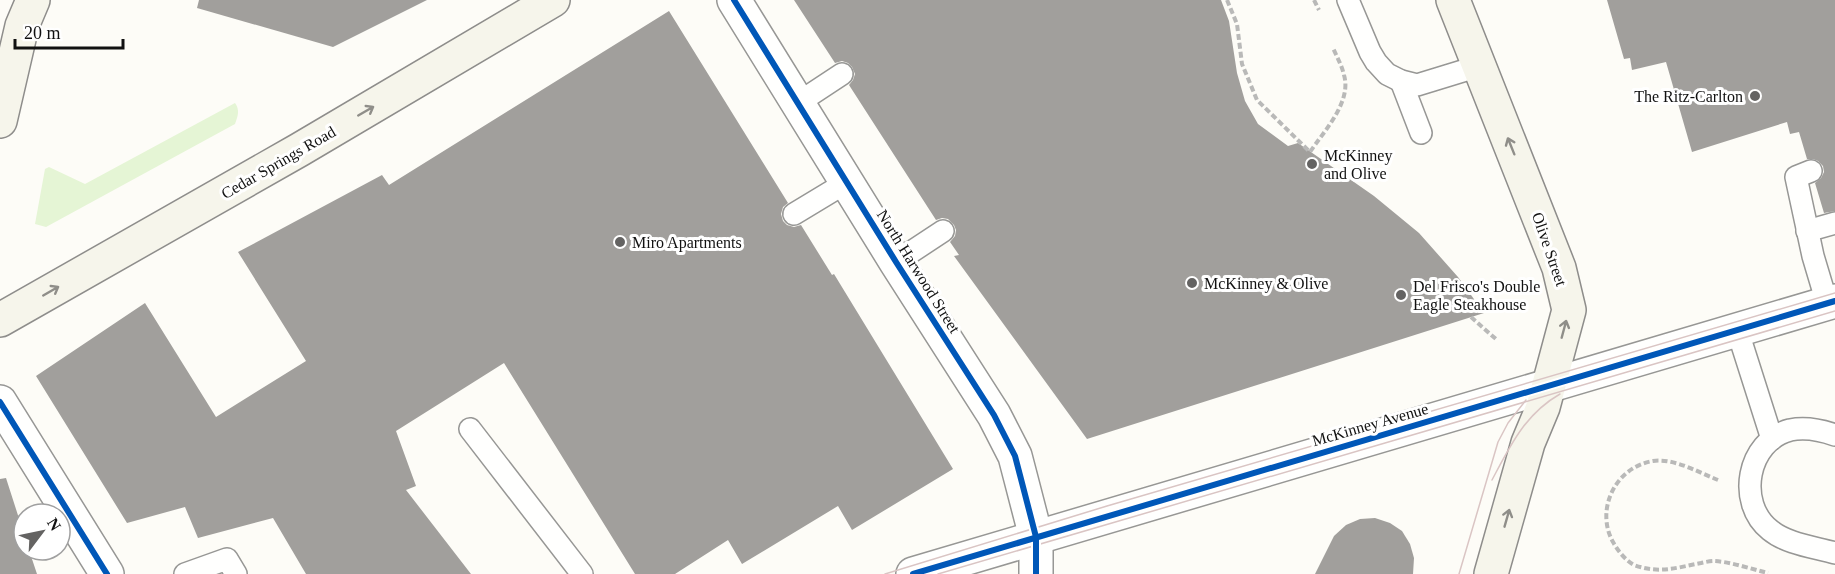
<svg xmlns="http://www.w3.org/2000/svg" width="1835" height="574" viewBox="0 0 1835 574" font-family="'Times New Roman',serif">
<rect width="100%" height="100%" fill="#fdfcf7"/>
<path fill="#e5f5d5" d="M235,103c5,7 3,13 0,21l-189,103 -11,-3 10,-55 4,-2 36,17z"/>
<g fill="#a19f9c">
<polygon points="199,0 427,0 333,47 197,8"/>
<polygon points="794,0 1221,0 1229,21 1237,73 1245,101 1258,124 1288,146 1298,143 1374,196 1419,233 1458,277 1484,313 1087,439 954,256 959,255 950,242 955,236 956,230 954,225 948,219 942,218 936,220 849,85 853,80 855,74 852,67 848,63 842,61 835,63"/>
<polygon points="1607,0 1835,0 1835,211 1824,213 1815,183 1821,178 1824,172 1823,166 1818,161 1813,159 1807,159 1799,132 1790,134 1787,122 1692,152 1666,62 1632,70 1630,58 1624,59"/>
<polygon points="669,11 788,203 783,207 781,214 783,221 787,225 794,227 801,225 832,275 834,274 953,469 852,530 838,506 742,564 728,540 675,574 635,574 504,363 396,431 416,486 406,490 471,574 306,574 273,518 198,538 185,507 127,523 36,376 145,303 216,417 306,361 238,252 382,175 389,185"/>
<polygon points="6,478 24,534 24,550 29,550 37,574 0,574 0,479"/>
<polygon points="1375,518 1390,523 1402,531 1410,544 1414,558 1413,574 1315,574 1334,536 1346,525 1360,519"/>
</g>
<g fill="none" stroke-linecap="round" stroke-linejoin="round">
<g stroke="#979795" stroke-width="24">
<g id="service">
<polyline points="1348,0 1370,52 1376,62 1387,74 1401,81 1417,85 1479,66"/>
<polyline points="1401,81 1421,133"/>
<polyline points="798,103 842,74"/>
<polyline points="1811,171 1796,177 1813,256 1827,303"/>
<polyline points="794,214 847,182"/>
<polyline points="1807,231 1835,223"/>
<polyline points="896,262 943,231"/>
<polyline points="1737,329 1772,439"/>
<polyline points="470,429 582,574"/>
<path d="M1835,435c-14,-5 -30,-8 -45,-5 -43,11 -54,73 -20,100 17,14 44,17 65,23"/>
<polyline points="185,574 227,559 236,574"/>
</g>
</g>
<g stroke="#979795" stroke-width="36">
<g id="tertiary">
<polyline points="734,0 896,262 994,415 1015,456 1021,479 1036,537 1036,574"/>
<polyline points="0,402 107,574"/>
<polyline points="913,574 1835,301"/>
</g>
</g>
<g stroke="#8e8d8b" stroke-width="36">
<g id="secondary">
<polyline points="1453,0 1559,268 1569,310 1543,407 1528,443 1491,574"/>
<polyline points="0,121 22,26 33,0"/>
<polyline points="0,320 299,150 553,0"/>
</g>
</g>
<g stroke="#b9b9b8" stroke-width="4" stroke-dasharray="6 3" stroke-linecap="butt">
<path d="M1227,0l10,24 5,40 15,36 53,52c14,-21 42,-50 34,-77 -2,-9 -7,-18 -11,-27"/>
<polyline points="1314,0 1319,10"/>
<polyline points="1471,317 1497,340"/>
<path d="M1718,480c-20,-8 -44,-22 -65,-19 -38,6 -58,49 -40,81 5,9 12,18 21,23 25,9 41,3 67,-2 4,-1 9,-2 13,-2 18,1 37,8 54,12"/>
</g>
<use href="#service" stroke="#fffffe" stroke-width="21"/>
<use href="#tertiary" stroke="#fffffe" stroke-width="33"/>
<use href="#secondary" stroke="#f6f5eb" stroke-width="33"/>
<g stroke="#dac5c4" stroke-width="1.5">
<path d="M1492,480c18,-34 33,-66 68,-86"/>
<polyline points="885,574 1107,506 1835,293"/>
<polyline points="938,574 1835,311"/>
<polyline points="1459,574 1498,442 1508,423 1526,400"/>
</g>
<g stroke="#fff" stroke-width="10">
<g id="cycleway">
<polyline points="734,0 896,262 994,415 1015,456 1021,479 1036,537 1036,574"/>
<polyline points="0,402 107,574"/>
<polyline points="913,574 1835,301"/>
</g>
</g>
<use href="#cycleway" stroke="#0057b8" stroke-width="6"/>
</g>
<defs><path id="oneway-shaft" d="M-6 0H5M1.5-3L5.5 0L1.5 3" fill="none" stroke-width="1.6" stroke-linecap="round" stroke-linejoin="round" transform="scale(1.5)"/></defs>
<g stroke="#8f8e89">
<use href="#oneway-shaft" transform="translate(366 111) rotate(-30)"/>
<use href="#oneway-shaft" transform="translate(1511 146) rotate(-112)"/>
<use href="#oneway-shaft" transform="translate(51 291) rotate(-30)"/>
<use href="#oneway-shaft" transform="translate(1564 329) rotate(-75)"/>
<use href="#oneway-shaft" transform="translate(1507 518) rotate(-74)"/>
</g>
<g fill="#646362" stroke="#fff" stroke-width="2">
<circle cx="1755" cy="96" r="6"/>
<circle cx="1312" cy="164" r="6"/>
<circle cx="620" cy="242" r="6"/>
<circle cx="1192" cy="283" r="6"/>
<circle cx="1401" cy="295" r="6"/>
</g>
<g text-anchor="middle" stroke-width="6" stroke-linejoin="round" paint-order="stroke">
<g font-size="16" fill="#111" stroke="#fff" text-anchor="start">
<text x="1743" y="102" text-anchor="end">The Ritz-Carlton</text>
<text x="1324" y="161">McKinney<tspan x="1324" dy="18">and Olive</tspan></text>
<text x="632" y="248">Miro Apartments</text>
<text x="1204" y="289">McKinney &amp; Olive</text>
<text x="1413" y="292">Del Frisco's Double<tspan x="1413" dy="18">Eagle Steakhouse</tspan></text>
</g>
<g font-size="16" fill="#111" stroke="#fff">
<text transform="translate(278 162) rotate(-30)" y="6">Cedar Springs Road</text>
<text transform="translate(1550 249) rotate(71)" y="6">Olive Street</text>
<text transform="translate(919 271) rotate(58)" y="6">North Harwood Street</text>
<text transform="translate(1370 424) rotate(-16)" y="6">McKinney Avenue</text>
</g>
</g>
<g transform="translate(42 532) rotate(58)"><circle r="28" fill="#ffffff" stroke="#a0a0a0" stroke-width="1.5"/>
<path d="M0-4.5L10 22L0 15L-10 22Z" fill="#646362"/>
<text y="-9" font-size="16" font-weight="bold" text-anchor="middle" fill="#111111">N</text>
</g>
<path d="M15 39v9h108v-9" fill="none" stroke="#111111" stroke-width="3"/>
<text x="24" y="39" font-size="18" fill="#111111" stroke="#ffffff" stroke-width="4.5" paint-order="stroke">20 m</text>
</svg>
